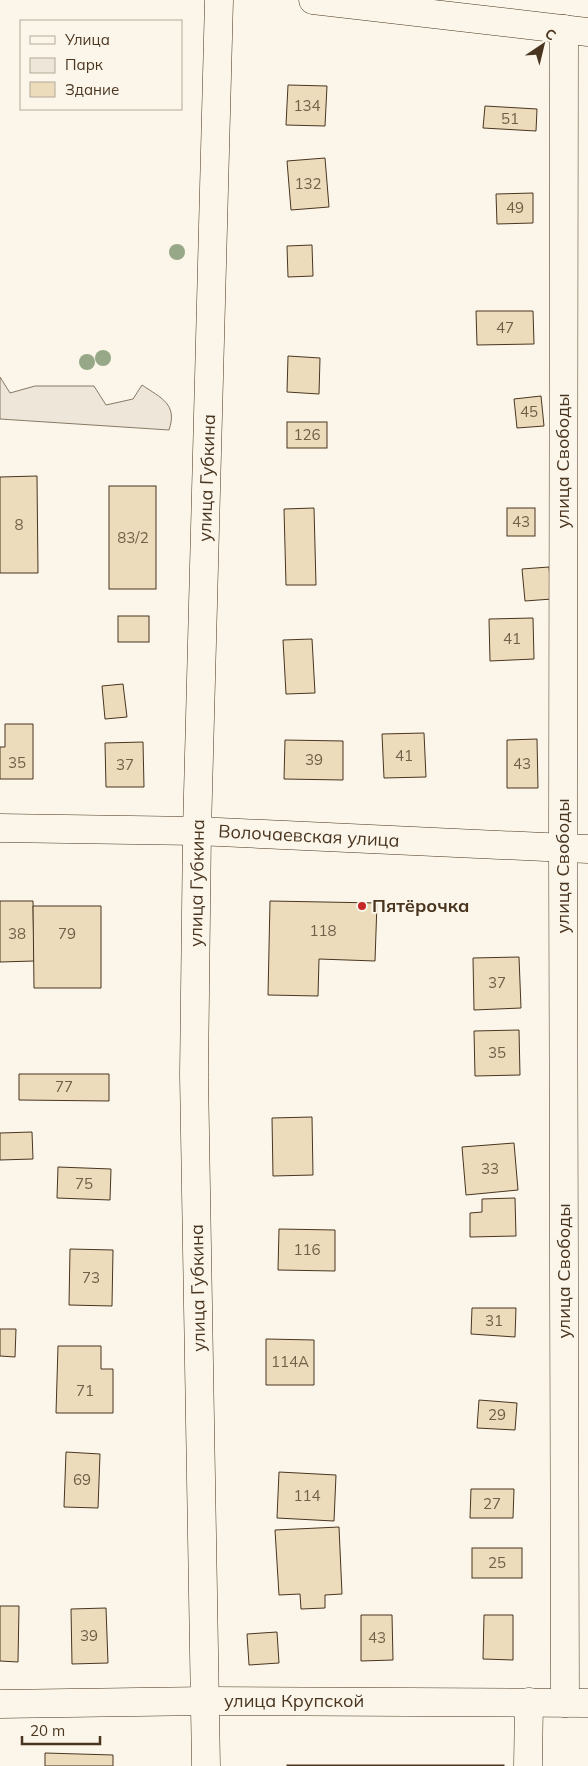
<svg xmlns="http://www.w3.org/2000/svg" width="588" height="1766" viewBox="0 0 588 1766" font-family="Mulish,sans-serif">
<rect width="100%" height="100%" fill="#fbf6e9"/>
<path fill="#ede6d9" stroke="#887966" d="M0,377l10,16 25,-7h59l12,19 27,-6 9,-14c19,13 36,19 27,45l-169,-11z"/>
<g fill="#ecdcbc" stroke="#4a3520">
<polygon points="288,85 327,86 325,126 286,125"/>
<polygon points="485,106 537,109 536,131 483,128"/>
<polygon points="325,158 329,207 291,210 287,161"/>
<polygon points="533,193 533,223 497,224 496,194"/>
<polygon points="312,245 313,276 288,277 287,246"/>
<polygon points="476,311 533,311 534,344 477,345"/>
<polygon points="288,356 320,358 319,394 287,392"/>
<polygon points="541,396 544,426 517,428 514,399"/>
<rect x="287" y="422" width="40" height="26"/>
<polygon points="37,476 38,573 0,573 0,477"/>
<rect x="109" y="486" width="47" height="103"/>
<polygon points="314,508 316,585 286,585 284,509"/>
<rect x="507" y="508" width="28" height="28"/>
<polygon points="549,567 552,599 525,601 522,569"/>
<rect x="118" y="616" width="31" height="26"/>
<polygon points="533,618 534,659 490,661 489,619"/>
<polygon points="312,639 315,693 286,694 283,640"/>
<polygon points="123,684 127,717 105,719 102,686"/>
<polygon points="5,724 33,724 33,779 0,779 0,747 5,747"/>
<polygon points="424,733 426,777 384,778 382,734"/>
<polygon points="537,739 538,788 507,788 507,740"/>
<polygon points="285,740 343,741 343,780 284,779"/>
<polygon points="143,742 144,787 106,787 105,743"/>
<polygon points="0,901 33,901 34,961 0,962"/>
<polygon points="270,901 377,903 375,961 319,959 318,996 268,995"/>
<polygon points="33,906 101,906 101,988 34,988"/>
<polygon points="519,957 521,1008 474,1010 473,958"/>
<polygon points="519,1030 520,1075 475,1076 474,1031"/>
<polygon points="19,1074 109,1074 109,1101 19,1100"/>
<polygon points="312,1117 313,1175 273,1176 272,1118"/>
<polygon points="32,1132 33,1159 0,1160 0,1133"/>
<polygon points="514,1143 518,1190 466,1195 462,1147"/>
<polygon points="58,1167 111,1169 110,1200 57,1198"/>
<polygon points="515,1198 516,1236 470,1237 470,1213 482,1212 482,1199"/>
<polygon points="279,1229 335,1230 335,1271 278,1270"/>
<polygon points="70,1249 113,1250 112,1306 69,1305"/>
<polygon points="472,1308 516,1308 515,1337 471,1334"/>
<polygon points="0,1329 16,1329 15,1357 0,1356"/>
<polygon points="266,1339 314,1340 314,1385 266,1385"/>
<polygon points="58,1346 101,1346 101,1369 113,1369 113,1413 56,1413"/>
<polygon points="479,1400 517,1403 515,1430 477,1428"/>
<polygon points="66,1452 100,1454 98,1508 64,1507"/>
<polygon points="279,1472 336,1475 334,1521 277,1518"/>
<polygon points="471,1489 514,1489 513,1518 470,1518"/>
<polygon points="339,1527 342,1594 325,1595 325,1608 301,1609 300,1594 279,1595 275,1530"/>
<rect x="472" y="1548" width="50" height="30"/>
<polygon points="0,1606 19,1606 18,1662 0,1661"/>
<polygon points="106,1608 108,1663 72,1664 71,1609"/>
<polygon points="361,1615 392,1615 393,1660 361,1661"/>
<polygon points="484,1615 513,1615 513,1660 483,1659"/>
<polygon points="277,1632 279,1663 249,1665 247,1634"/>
<polygon points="45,1753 113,1755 113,1766 45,1766"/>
<rect x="287" y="1765" width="217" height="1"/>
</g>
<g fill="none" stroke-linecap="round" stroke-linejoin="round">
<g stroke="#4a3520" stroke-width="29">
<g id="minor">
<polyline points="564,29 563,847 565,1703"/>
<polyline points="0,828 197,831 588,849"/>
<polyline points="0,1704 206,1701 588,1703"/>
<polyline points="528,1766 529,1702"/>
</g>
</g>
<g stroke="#4a3520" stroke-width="29">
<g id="major">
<polyline points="313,0 588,32"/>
<polyline points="206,1766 194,1075 197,831 219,0"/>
</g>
</g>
<use href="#minor" stroke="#fbf6e9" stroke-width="28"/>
<use href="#major" stroke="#fbf6e9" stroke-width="28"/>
</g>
<g fill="#96a887">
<circle cx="177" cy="252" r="8"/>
<circle cx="103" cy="358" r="8"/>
<circle cx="87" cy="362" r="8"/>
</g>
<circle fill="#c62828" stroke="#fbf6e9" stroke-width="2" cx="362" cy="906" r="5"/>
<g text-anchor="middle" stroke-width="4" stroke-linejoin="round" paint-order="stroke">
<g font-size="15" fill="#725f47">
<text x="307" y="111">134</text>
<text x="510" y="124">51</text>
<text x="308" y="189">132</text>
<text x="515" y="213">49</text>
<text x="505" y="333">47</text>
<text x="529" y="417">45</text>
<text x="307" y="440">126</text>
<text x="521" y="527">43</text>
<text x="19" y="530">8</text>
<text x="133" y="543">83/2</text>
<text x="512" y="644">41</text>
<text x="404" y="761">41</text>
<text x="314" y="765">39</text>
<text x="17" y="768">35</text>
<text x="522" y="769">43</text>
<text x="125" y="770">37</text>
<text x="323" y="936">118</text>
<text x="17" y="939">38</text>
<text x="67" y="939">79</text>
<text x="497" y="988">37</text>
<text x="497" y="1058">35</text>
<text x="64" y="1092">77</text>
<text x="490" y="1174">33</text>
<text x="84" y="1189">75</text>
<text x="307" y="1255">116</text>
<text x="91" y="1283">73</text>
<text x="494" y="1326">31</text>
<text x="290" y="1367">114А</text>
<text x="85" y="1396">71</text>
<text x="497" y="1420">29</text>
<text x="82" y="1485">69</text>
<text x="307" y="1501">114</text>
<text x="492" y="1509">27</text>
<text x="497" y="1568">25</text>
<text x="89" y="1641">39</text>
<text x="377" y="1643">43</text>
</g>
<g font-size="18" fill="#4a3520" stroke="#fbf6e9">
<text transform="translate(563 461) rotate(-90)" y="6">улица Свободы</text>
<text transform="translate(207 478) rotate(-88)" y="6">улица Губкина</text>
<text transform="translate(309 836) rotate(3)" y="6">Волочаевская улица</text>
<text transform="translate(563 866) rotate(-90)" y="6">улица Свободы</text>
<text transform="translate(197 883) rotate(-89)" y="6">улица Губкина</text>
<text transform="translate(564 1271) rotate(-90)" y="6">улица Свободы</text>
<text transform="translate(198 1288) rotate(-91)" y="6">улица Губкина</text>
<text x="294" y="1707">улица Крупской</text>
</g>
<g font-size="18" font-weight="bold" fill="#4a3520" stroke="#fbf6e9" text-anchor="start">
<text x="372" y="912">Пятёрочка</text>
</g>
</g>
<rect x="20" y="20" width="162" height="90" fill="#fbf6e9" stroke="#b4a999"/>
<rect x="30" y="36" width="25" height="8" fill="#fbf6e9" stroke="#b4a999"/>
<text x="65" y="45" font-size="15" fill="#4a3520">Улица</text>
<rect x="30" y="58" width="25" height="15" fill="#ede6d9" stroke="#b4a999"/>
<text x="65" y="70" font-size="15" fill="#4a3520">Парк</text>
<rect x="30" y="82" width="25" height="15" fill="#ecdcbc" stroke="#b4a999"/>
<text x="65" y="95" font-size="15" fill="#4a3520">Здание</text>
<g transform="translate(543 45) rotate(35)" stroke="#fbf6e9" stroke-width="4" paint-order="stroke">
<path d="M0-4L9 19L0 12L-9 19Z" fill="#4a3520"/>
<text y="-8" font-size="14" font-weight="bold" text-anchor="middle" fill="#4a3520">С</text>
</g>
<path d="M22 1736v8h78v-8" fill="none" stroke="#4a3520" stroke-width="2.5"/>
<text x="30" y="1736" font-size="15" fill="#4a3520" stroke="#fbf6e9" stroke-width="4" paint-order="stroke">20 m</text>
</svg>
